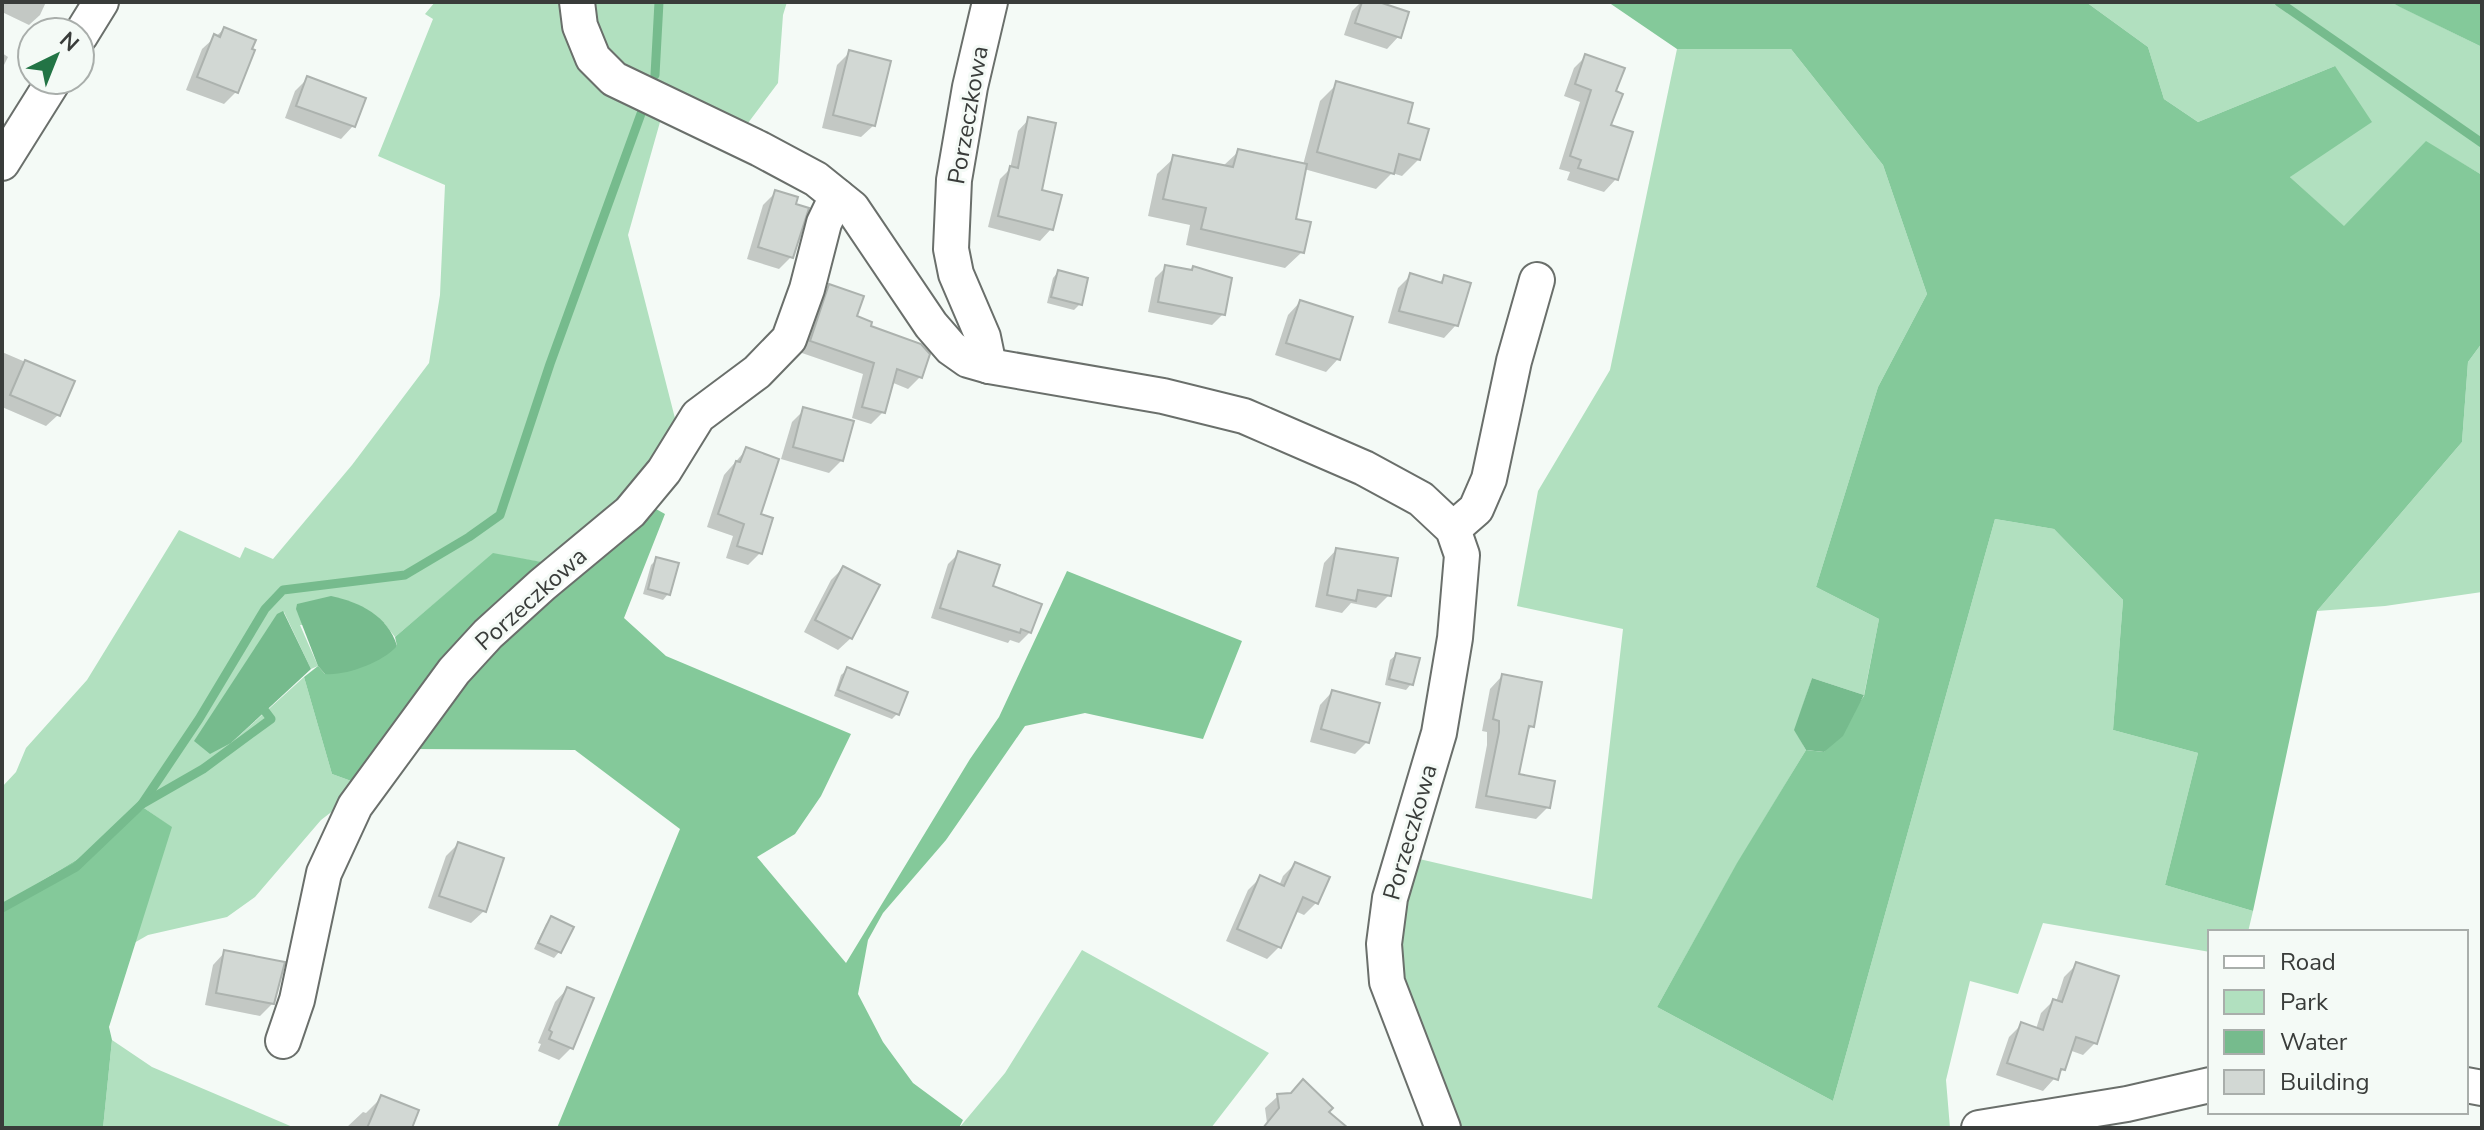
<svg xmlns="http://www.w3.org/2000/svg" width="2484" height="1130" viewBox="0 0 2484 1130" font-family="'Nunito Sans',sans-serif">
<rect width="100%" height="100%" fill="#f4faf6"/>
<g fill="#b1e0bf">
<polygon points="435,2 564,2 662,115 628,235 677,426 655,467 563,566 493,554 395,637 384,623 300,625 318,666 311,669 284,612 231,743 304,677 332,774 365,786 321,820 255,897 227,917 148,935 134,943 171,827 144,808 88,853 2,905 2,787 16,772 26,748 87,680 179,530 240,558 245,547 273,559 352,465 429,363 440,295 445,185 378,156 433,19 425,14"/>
<path d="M591,2h196l-4,13 -5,68 -30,40c-42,-18 -141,-49 -155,-96 -2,-8 -2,-17 -2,-25z"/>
<polygon points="2086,2 2391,2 2482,47 2482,175 2426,142 2344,227 2290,177 2335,66 2198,122 2164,99 2148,47"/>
<polygon points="1677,49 1791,49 1883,165 1927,294 1878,387 1816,587 1879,619 1864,695 1812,678 1795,730 1806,750 1737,864 1657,1007 1833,1101 1995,519 2054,529 2123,600 2113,730 2198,753 2165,885 2253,911 2248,932 2210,932 2210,952 2043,923 2018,994 1970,981 1946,1080 1950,1128 1456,1128 1412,1013 1399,960 1403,916 1415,858 1592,899 1623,629 1517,606 1538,491 1610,370"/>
<polygon points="2482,343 2482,592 2385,606 2317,611 2462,442 2468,362"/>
<polygon points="1082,950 1269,1053 1211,1128 959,1128 1005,1073"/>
<polygon points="112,1040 152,1067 295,1128 103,1128"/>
</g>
<g fill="#84c99a">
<polygon points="1608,2 2086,2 2148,47 2164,99 2198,122 2335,66 2372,122 2290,177 2344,226 2426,141 2482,175 2482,343 2468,362 2462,442 2317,611 2253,911 2165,885 2198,753 2113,730 2123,600 2054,529 1995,519 1833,1101 1657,1007 1737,863 1806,750 1824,752 1864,696 1879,619 1816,587 1878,387 1927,294 1883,165 1791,49 1677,49"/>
<polygon points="2391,2 2482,2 2482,47 2400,7"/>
<polygon points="647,504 665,514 624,618 666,656 851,734 821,796 795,834 757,857 846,963 970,759 999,717 1067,571 1242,641 1203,739 1085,713 1025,726 946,840 883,913 868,940 858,994 883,1042 913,1083 963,1120 959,1128 557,1128 680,829 575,750 413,749 365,786 332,774 304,677 318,666 325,674 397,646 395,637 493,553 563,566"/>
<polygon points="144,808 172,827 109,1027 112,1040 103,1128 2,1128 2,905 88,853"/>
</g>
<g fill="#76bb8d">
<path d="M331,596c29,6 57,20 66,50 -14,16 -51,30 -72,28l-7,-8 -22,-57 1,-5z"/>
<polygon points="283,611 311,669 231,743 210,754 194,741 277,614"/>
<polygon points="1812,678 1864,695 1843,736 1824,752 1806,750 1794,730"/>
</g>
<g fill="#0003">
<polygon points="2,2 46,2 40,15 29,25 2,12"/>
<polygon points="1361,2 1373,2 1399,36 1387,49 1344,35 1352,11"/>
<polygon points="224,29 236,92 224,104 186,90 202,49"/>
<polygon points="850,52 874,125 861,137 822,128 837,65"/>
<polygon points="2,53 8,57 2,69"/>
<polygon points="1586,56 1613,92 1609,127 1630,133 1616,179 1604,192 1567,180 1570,172 1559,169 1580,102 1564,96 1574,68"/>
<polygon points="308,78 353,126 341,139 285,118 295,91"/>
<polygon points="1337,84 1419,159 1402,176 1392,173 1376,189 1304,169 1293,220 1302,252 1285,268 1186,245 1190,225 1148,216 1157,174 1174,158 1222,167 1239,151 1303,165 1320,101"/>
<polygon points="1029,119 1039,191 1051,229 1040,241 988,227 1000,179 1010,169 1018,131"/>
<polygon points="776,192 791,257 779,269 747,259 763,205"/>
<polygon points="1166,267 1190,272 1194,268 1223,314 1212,325 1148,312 1155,278"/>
<polygon points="1058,272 1080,304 1074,310 1047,303 1053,278"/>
<polygon points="1411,275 1438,284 1445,277 1456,325 1444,338 1388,323 1398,288"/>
<polygon points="830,286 854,318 920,377 908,389 891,382 883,412 871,424 852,418 863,374 799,352 818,298"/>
<polygon points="1300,302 1338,359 1326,372 1275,355 1288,315"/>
<polygon points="2,352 72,382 58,415 46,426 2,407"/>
<polygon points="804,410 842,460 829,473 781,459 792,422"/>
<polygon points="746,450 758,516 760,553 748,565 726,558 733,536 707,527 724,475"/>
<polygon points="1336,550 1389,595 1376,608 1351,603 1342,613 1315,607 1324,563"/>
<polygon points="958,554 1030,632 1019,643 1010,640 1008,643 931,618 948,564"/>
<polygon points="657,559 668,594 663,600 643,594 651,565"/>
<polygon points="843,568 851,638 838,650 804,632 831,580"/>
<polygon points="1396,655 1411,684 1406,690 1385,685 1390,660"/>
<polygon points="847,670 897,714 892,719 834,696 841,675"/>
<polygon points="1502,676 1532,726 1525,733 1517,775 1548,807 1536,819 1475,808 1487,745 1487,732 1482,731 1490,689"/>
<polygon points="1332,692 1367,742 1355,754 1310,742 1320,705"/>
<polygon points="458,844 484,911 471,923 428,908 446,856"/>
<polygon points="1295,864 1317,902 1304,915 1295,911 1279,947 1267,959 1226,941 1248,890 1260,878 1279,886 1283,876"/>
<polygon points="552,918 571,928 559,952 554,958 534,949 546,924"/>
<polygon points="225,952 273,1003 260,1016 205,1005 213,965"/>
<polygon points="2076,965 2095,1043 2083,1055 2069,1050 2063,1069 2043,1091 1996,1075 2009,1037 2021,1025 2036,1029 2041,1013 2053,1001 2056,1002 2064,977"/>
<polygon points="567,989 571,1048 559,1060 538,1051 541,1044 538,1043 555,1002"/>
<polygon points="1289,1095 1326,1113 1345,1128 1263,1128 1267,1123 1265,1108 1278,1096"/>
<polygon points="382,1097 410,1128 346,1128 363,1112 366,1113"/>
</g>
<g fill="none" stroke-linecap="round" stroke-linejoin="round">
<g stroke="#76bb8d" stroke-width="9">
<polyline points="2279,2 2482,143"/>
<polyline points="655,75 659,2"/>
<polyline points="142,804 199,719 265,609 283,590 405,575 469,537 500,515 550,364 642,111"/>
<polyline points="2,908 76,867 142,804 203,769 271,719 265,711"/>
</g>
</g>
<g fill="#d2d8d4" stroke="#acb2ae" stroke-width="2">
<polygon points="1362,2 1379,2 1409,12 1401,38 1355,23"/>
<polygon points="224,27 256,40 252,49 255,50 238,93 197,77 214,34 220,37"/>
<polygon points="849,50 891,61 875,126 833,115"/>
<polygon points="1585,54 1625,68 1616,91 1623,94 1611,125 1633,132 1618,180 1578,168 1581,160 1570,156 1591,90 1575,84"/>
<polygon points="307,76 366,98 355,127 296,106"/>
<polygon points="1336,81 1413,103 1408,123 1429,129 1420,160 1399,154 1394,174 1317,152"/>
<polygon points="1028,117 1056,123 1042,190 1062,195 1053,230 998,216 1010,166 1018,168"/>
<polygon points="1238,149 1307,164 1296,219 1311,222 1304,253 1201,229 1206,208 1163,199 1173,155 1233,167"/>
<polygon points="775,190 798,197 796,204 809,208 793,258 758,247"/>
<polygon points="1165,265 1192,270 1193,266 1232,278 1225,315 1158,302"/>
<polygon points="1058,270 1088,278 1082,305 1051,297"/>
<polygon points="1410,273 1442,283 1444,275 1471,283 1458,326 1399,311"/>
<polygon points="829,284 864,296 857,316 872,322 871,326 921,344 930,354 922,378 897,369 885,413 862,407 874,363 810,341"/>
<polygon points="1300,300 1353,317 1340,360 1286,343"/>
<polygon points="25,360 75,381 60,416 10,395"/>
<polygon points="803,407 854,421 843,461 793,447"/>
<polygon points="746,447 779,459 761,514 773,518 762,554 737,546 744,524 718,514 736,461 740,462"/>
<polygon points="1336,548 1398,558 1391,596 1358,590 1356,601 1327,595"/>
<polygon points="958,551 1000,565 993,586 1042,604 1031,633 1021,629 1020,633 940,608"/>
<polygon points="656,557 679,563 670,595 648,589"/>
<polygon points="843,566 880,585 852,639 815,620"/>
<polygon points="1396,653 1420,658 1413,685 1389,679"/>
<polygon points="847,667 908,692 899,715 838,690"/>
<polygon points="1502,674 1542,682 1534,727 1529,726 1519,774 1555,781 1550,808 1486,796 1499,732 1499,721 1493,719"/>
<polygon points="1332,690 1380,703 1369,743 1321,729"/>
<polygon points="458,842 504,858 486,912 439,896"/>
<polygon points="1295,862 1330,877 1318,904 1303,897 1281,948 1237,929 1260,875 1284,886"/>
<polygon points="551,916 574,927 561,953 538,943"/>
<polygon points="224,950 285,962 274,1004 216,993"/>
<polygon points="2076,962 2119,976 2097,1044 2076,1037 2065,1070 2061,1069 2058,1080 2007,1063 2021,1022 2043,1030 2053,999 2062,1002"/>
<polygon points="567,987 594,998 573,1049 549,1039 552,1032 549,1030"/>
<polygon points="1303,1079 1333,1108 1329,1112 1348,1128 1263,1128 1279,1108 1277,1094 1291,1093"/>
<polygon points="381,1095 419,1110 412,1128 367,1128"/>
</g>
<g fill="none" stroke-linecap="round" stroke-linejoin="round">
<g stroke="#6a6f6b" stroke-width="38">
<g id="minor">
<polyline points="577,2 580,26 593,58 614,79 760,149 816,179 852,208 931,325 951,348 968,360 989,366 1163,396 1244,416 1364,468 1421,499 1453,529 1462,555 1455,638 1439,733 1390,898 1384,944 1387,982 1443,1128"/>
<polyline points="80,36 101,2"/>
<polyline points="2,163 54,80"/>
<polyline points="989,366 983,337 956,274 951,249 954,180 970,87 990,2"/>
<polyline points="1453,529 1476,509 1489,479 1514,361 1537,280"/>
<polyline points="283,1041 297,1000 324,873 355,806 454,671 488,634 542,585 630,512 664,471 698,416 757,372 789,339 807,289 824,223 837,196"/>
<polyline points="2466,1085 2482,1088"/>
<polyline points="1979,1128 2127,1104 2210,1085"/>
</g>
</g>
<use href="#minor" stroke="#fff" stroke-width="34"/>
</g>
<g text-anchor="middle" stroke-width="6" stroke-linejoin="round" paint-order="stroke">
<g font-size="24" fill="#393c3a" stroke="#f4faf6">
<text transform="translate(968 115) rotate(-80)" y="8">Porzeczkowa</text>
<text transform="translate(531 599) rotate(-42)" y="8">Porzeczkowa</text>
<text transform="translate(1410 832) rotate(-74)" y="8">Porzeczkowa</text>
</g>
</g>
<rect width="2484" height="1130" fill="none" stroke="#393c3a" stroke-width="8"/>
<rect x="2208" y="930" width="260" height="184" fill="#f4faf6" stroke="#a9aeab" stroke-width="2"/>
<rect x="2224" y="956" width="40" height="12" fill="#ffffff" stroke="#a9aeab" stroke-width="2"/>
<text x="2280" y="970" font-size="24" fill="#393c3a">Road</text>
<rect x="2224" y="990" width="40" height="24" fill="#b1e0bf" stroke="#a9aeab" stroke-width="2"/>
<text x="2280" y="1010" font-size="24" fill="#393c3a">Park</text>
<rect x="2224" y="1030" width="40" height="24" fill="#76bb8d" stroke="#a9aeab" stroke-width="2"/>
<text x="2280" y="1050" font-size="24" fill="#393c3a">Water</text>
<rect x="2224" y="1070" width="40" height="24" fill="#d2d8d4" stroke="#a9aeab" stroke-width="2"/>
<text x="2280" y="1090" font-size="24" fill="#393c3a">Building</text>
<g transform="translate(56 56) rotate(43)"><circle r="38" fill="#f4faf6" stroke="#a9aeab" stroke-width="2"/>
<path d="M0-6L14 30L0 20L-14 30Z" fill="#227445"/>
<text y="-12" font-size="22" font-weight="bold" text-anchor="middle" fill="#393c3a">N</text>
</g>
</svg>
